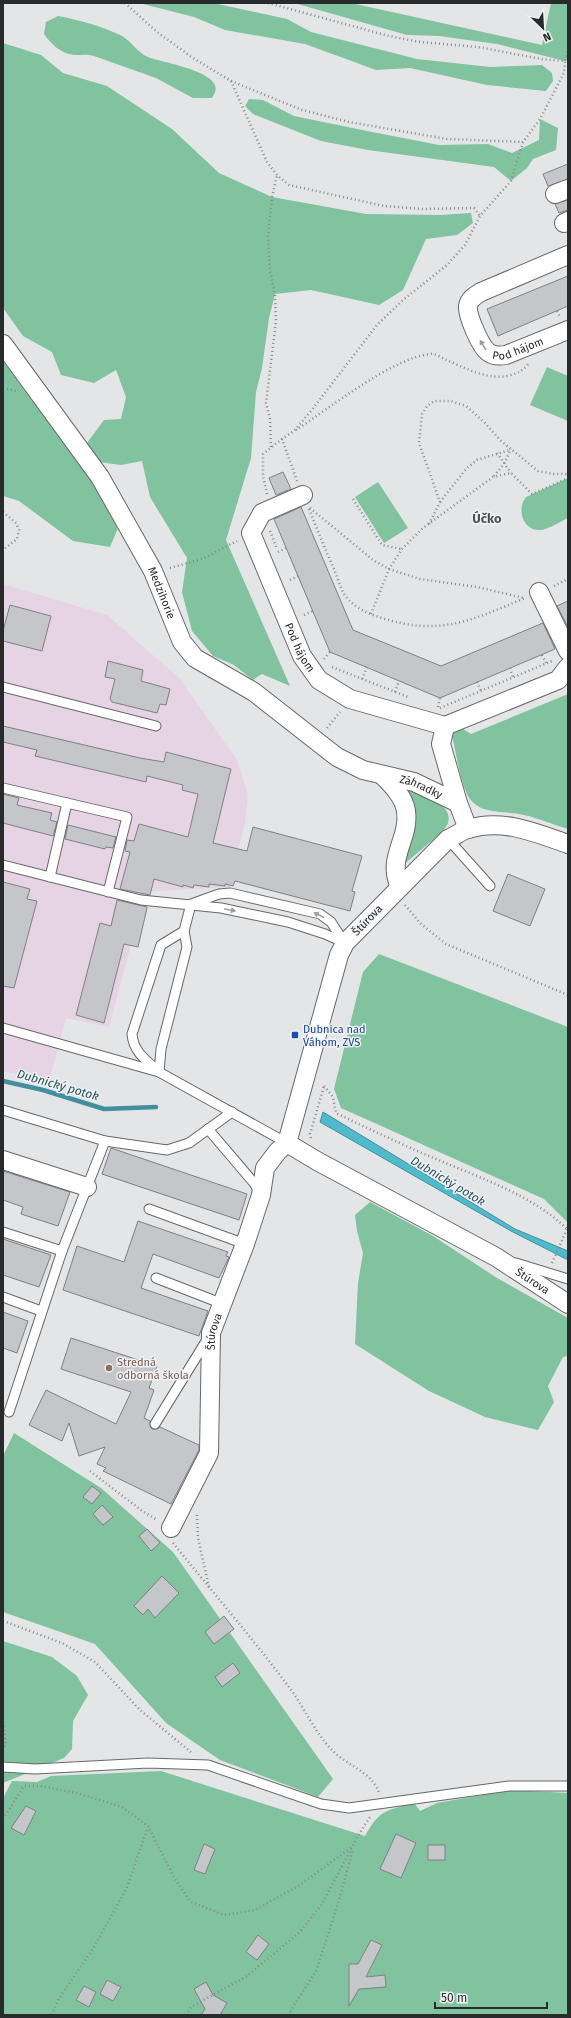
<svg xmlns="http://www.w3.org/2000/svg" width="571" height="2018" viewBox="0 0 571 2018" font-family="'Fira Sans',sans-serif">
<rect width="100%" height="100%" fill="#e3e5e7"/>
<polygon fill="#e6d4e5" points="3,584 107,615 179,678 237,760 248,795 245,823 229,887 145,892 109,1027 66,1018 49,1082 3,1071"/>
<g fill="#81c39e">
<polygon points="139,3 213,3 287,19 311,32 417,59 490,67 542,65 552,73 553,81 546,91 487,85 410,68 376,70 305,44 225,30 194,17"/>
<polygon points="294,3 351,3 542,45 551,3 568,3 568,59 565,61 497,44 439,36 407,35"/>
<path d="M58,16c21,4 44,10 64,20 9,5 16,17 26,21 13,6 85,15 64,41h-19l-37,-20 -62,-22c-7,-2 -12,-1 -19,-1 -14,-1 -24,-11 -31,-21l2,-12z"/>
<polygon points="3,43 41,55 63,73 107,86 172,129 219,173 272,197 366,214 440,215 471,213 473,223 457,235 426,239 403,290 379,305 311,290 275,294 269,318 262,368 256,392 251,458 226,540 290,686 262,674 253,680 234,665 213,656 192,631 182,592 187,558 150,497 142,461 121,465 99,462 87,443 104,420 121,419 126,397 116,370 94,383 61,375 52,352 23,336 3,308"/>
<polygon points="249,99 263,100 294,116 367,131 439,145 488,144 512,153 539,140 540,119 558,128 556,150 533,159 527,168 511,181 494,167 368,150 321,141 253,114 245,106"/>
<polygon points="3,359 97,486 118,528 110,547 73,541 19,501 3,496"/>
<polygon points="547,367 568,376 568,421 530,405"/>
<path d="M568,478v40c-8,4 -18,10 -26,12 -19,2 -26,-21 -16,-33z"/>
<polygon points="378,482 408,528 384,543 355,497"/>
<path d="M568,694v135c-15,-4 -29,-11 -44,-14 -18,-5 -45,1 -56,-19 -9,-18 -11,-41 -16,-60l3,-7 5,-2 11,7z"/>
<path d="M404,783c17,10 62,25 38,49l-40,34z"/>
<polygon points="379,954 568,1027 568,1223 544,1199 341,1108 334,1089 363,972"/>
<polygon points="370,1202 433,1236 497,1278 568,1318 568,1356 563,1357 548,1386 554,1402 538,1430 485,1417 429,1391 355,1344 358,1283 363,1253 357,1231 355,1215"/>
<polygon points="14,1433 101,1488 173,1552 333,1779 318,1797 220,1760 166,1723 95,1644 3,1612 3,1456"/>
<polygon points="3,1641 52,1657 77,1676 88,1695 73,1721 72,1749 64,1758 3,1783"/>
<path d="M161,1771l204,65c15,-27 21,-25 49,-33l6,8 17,-8 73,-13 58,3v222h-565v-217l9,-17 25,1 14,-6z"/>
</g>
<polygon fill="#4ebacc" stroke="#438f9c" points="323,1112 515,1229 568,1251 568,1260 511,1231 320,1122"/>
<g fill="none" stroke-linecap="round" stroke-linejoin="round">
<polyline stroke="#438f9c" stroke-width="4.5" points="3,1081 43,1090 104,1109 156,1107"/>
</g>
<g fill="#c4c6c9" stroke="#7e8082">
<polygon points="568,164 568,179 548,186 543,174"/>
<polygon points="568,200 568,210 559,213 555,204"/>
<polygon points="568,276 568,306 498,336 487,309"/>
<polygon points="283,472 291,489 276,495 269,478"/>
<polygon points="301,507 353,630 441,666 543,623 555,649 440,698 330,652 274,519"/>
<polygon points="568,601 568,627 557,606"/>
<polygon points="10,605 51,616 42,651 3,641 3,631"/>
<polygon points="108,661 143,670 141,681 170,689 166,705 160,704 157,713 112,702 110,699 115,679 105,677"/>
<polygon points="3,726 140,758 164,762 166,752 231,769 213,843 247,851 253,827 362,856 352,891 355,892 350,911 235,881 233,886 225,884 225,886 209,884 209,887 194,885 193,888 183,885 183,887 154,879 150,895 120,889 130,852 125,851 127,840 134,841 139,824 188,837 198,794 182,790 183,785 147,776 146,782 35,756 37,750 3,742"/>
<polygon points="3,794 19,798 17,805 52,813 50,820 57,822 53,836 3,823"/>
<polygon points="68,825 116,837 113,848 106,847 105,849 65,839"/>
<polygon points="508,874 545,889 530,926 493,911"/>
<polygon points="3,882 30,889 27,899 37,901 14,988 3,986"/>
<polygon points="117,900 147,907 147,908 138,947 124,944 104,1023 76,1015 100,923 111,926"/>
<polygon points="111,1148 247,1194 239,1220 102,1174"/>
<polygon points="3,1171 70,1192 58,1226 21,1214 23,1207 3,1200"/>
<polygon points="138,1221 228,1252 226,1256 229,1257 219,1278 153,1254 141,1288 208,1311 199,1336 63,1290 77,1246 124,1262"/>
<polygon points="3,1239 51,1255 39,1287 3,1275"/>
<polygon points="3,1312 28,1321 17,1353 3,1348"/>
<polygon points="71,1338 157,1366 149,1388 154,1390 144,1418 150,1421 150,1426 152,1429 157,1429 160,1427 199,1445 199,1450 171,1504 103,1471 106,1468 97,1464 105,1447 79,1456 69,1423 62,1441 29,1425 46,1390 116,1424 131,1392 61,1369"/>
<polygon points="92,1486 101,1493 92,1504 83,1497"/>
<polygon points="102,1505 113,1517 103,1525 93,1514"/>
<polygon points="147,1529 160,1543 151,1551 139,1536"/>
<polygon points="162,1576 179,1593 155,1618 148,1609 143,1615 134,1606"/>
<polygon points="224,1616 234,1629 214,1644 205,1632"/>
<polygon points="233,1663 240,1673 222,1687 215,1677"/>
<polygon points="26,1806 36,1811 24,1835 11,1828"/>
<polygon points="396,1834 416,1843 401,1878 380,1869"/>
<polygon points="204,1844 215,1849 205,1874 194,1870"/>
<rect x="428" y="1845" width="17" height="15"/>
<polygon points="258,1935 269,1944 257,1960 246,1952"/>
<polygon points="371,1940 382,1945 366,1977 385,1975 386,1987 359,1989 349,2006 349,1964 358,1964"/>
<polygon points="107,1980 121,1987 113,2001 100,1994"/>
<polygon points="206,1982 213,1995 227,2003 220,2015 201,2015 205,2009 194,1989"/>
<polygon points="84,1986 96,1992 89,2007 76,2000"/>
</g>
<g fill="none" stroke-linecap="round" stroke-linejoin="round">
<g stroke="#66686a" stroke-width="11">
<g id="service">
<polyline points="3,687 156,726"/>
<polyline points="3,788 67,803"/>
<polyline points="448,839 490,886"/>
<polyline points="3,865 141,900 221,908 288,922 325,934 345,943"/>
<polyline points="50,877 67,803 127,817 108,892"/>
<polyline points="194,903 219,894 230,893 320,914 331,922 344,942"/>
<polyline points="3,1028 159,1072 287,1143"/>
<path d="M156,1069c-12,-10 -23,-19 -24,-35l29,-89 23,-14"/>
<polyline points="159,1072 161,1049 187,947 184,931 191,904"/>
<polyline points="3,1110 105,1141 167,1150 189,1143 232,1112"/>
<polyline points="208,1129 254,1183 259,1191"/>
<polyline points="149,1209 245,1244"/>
<polyline points="3,1232 62,1251"/>
<polyline points="516,1263 568,1279"/>
<polyline points="156,1278 223,1304"/>
<polyline points="3,1297 41,1311"/>
<polyline points="9,1412 62,1251 105,1141"/>
<polyline points="155,1424 208,1338"/>
<polyline points="3,1767 35,1769 148,1763 208,1765 321,1804 349,1808 509,1786 568,1786"/>
</g>
</g>
<g stroke="#66686a" stroke-width="20">
<g id="minor">
<polyline points="555,194 568,189"/>
<polyline points="564,223 568,221"/>
<path id="s1" d="M568,255l-87,37c-5,3 -12,7 -13,14 -1,9 12,40 20,46 5,4 12,4 18,3l62,-25"/>
<path id="s2" d="M3,344l97,133 53,94 29,71 13,16 59,34 83,65 26,13 51,12 44,21"/>
<path id="s3" d="M303,495l-41,18 -11,20 51,123 17,24 31,19 95,27 113,-46 10,-13"/>
<polyline points="539,592 568,651"/>
<polyline points="445,726 441,744 458,803 468,829"/>
<path d="M382,775c10,10 22,22 24,36 4,28 -20,47 -6,76"/>
<path id="s4" d="M568,844c-32,-11 -65,-26 -100,-15 -7,2 -13,7 -20,10l-103,104 -6,12 -52,188 30,18 179,96 72,47"/>
<polyline points="3,1160 87,1187"/>
<path id="s5" d="M171,1528l38,-75 2,-120 34,-89 16,-49 4,-27 13,-17 9,-8"/>
</g>
</g>
<g stroke="#88898b" stroke-width="2.5" stroke-dasharray="1 3" stroke-linecap="butt">
<polyline points="125,3 157,32 193,58 231,81 267,162 277,175 289,185 384,206 423,209 474,208 480,216"/>
<polyline points="268,3 389,36 420,42 478,47 541,59 565,61 568,52"/>
<polyline points="231,81 302,110 349,122 447,139 523,142"/>
<polyline points="557,311 560,317"/>
<polyline points="3,388 16,391"/>
<path d="M296,430c34,-22 96,-72 134,-76 5,-1 10,3 14,5 20,8 41,21 63,17 9,-2 16,-5 21,-12"/>
<polyline points="271,447 270,419 266,403 276,321 275,294 270,271 268,236 272,197 277,175"/>
<polyline points="497,453 511,473"/>
<polyline points="494,476 504,464 511,449"/>
<polyline points="297,481 282,439 294,431 311,411 377,325 403,300 447,265 465,245 480,216 511,181 523,142 540,119 564,73 565,61"/>
<polyline points="267,494 263,476 263,454 282,439"/>
<polyline points="353,499 382,545 402,549"/>
<polyline points="440,502 466,469 477,460 510,450"/>
<polyline points="310,508 373,560 389,569 420,579 477,587 524,598"/>
<path d="M309,509c8,20 16,40 25,60 3,8 6,17 10,25 8,12 22,19 35,23 59,20 92,4 146,-19"/>
<polyline points="3,512 16,523 19,530 17,539 3,550"/>
<polyline points="429,524 440,502 419,443 422,414 427,406 434,401 451,401 466,406 485,423 501,441 538,471 554,474 568,474"/>
<polyline points="270,531 277,549"/>
<polyline points="278,552 286,548"/>
<polyline points="170,568 202,559 237,541"/>
<polyline points="290,580 298,576"/>
<polyline points="554,586 568,579"/>
<polyline points="371,614 389,569 402,549 423,528 493,477 511,473 532,494 568,478"/>
<polyline points="304,615 313,611"/>
<polyline points="542,655 546,663"/>
<polyline points="324,659 330,652"/>
<polyline points="332,667 408,697"/>
<polyline points="510,668 513,677"/>
<polyline points="362,679 367,667"/>
<polyline points="477,682 481,691"/>
<polyline points="395,692 399,681"/>
<polyline points="438,707 440,698"/>
<polyline points="440,708 552,661"/>
<polyline points="327,728 340,712"/>
<polyline points="405,905 421,924 446,944 568,995"/>
<path d="M324,1086l9,11 3,16c35,17 71,34 107,49 43,18 92,35 125,68"/>
<polyline points="311,1138 310,1134 324,1086"/>
<polyline points="552,1263 567,1229"/>
<polyline points="90,1471 141,1510 157,1520"/>
<polyline points="197,1515 198,1538 209,1587"/>
<path d="M173,1543c39,48 79,95 116,144 15,20 25,44 42,62 14,16 42,23 48,44"/>
<polyline points="3,1621 62,1643 95,1662 140,1710 192,1753"/>
<polyline points="3,1722 6,1744 3,1748"/>
<polyline points="3,1819 24,1786 40,1786 77,1793 122,1807 148,1826 176,1881 191,1902 224,1915 255,1910 300,1885 352,1847"/>
<polyline points="52,2015 58,2000 94,1947 127,1887 148,1827"/>
<polyline points="186,2015 191,2007 247,1976 300,1932 322,1904 359,1834 370,1817"/>
<polyline points="288,2015 316,1971 337,1907 353,1850"/>
</g>
<use href="#service" stroke="#fff" stroke-width="9"/>
<use href="#minor" stroke="#fff" stroke-width="18"/>
</g>
<defs><path id="oneway-solid" d="M-6-.8H1V-3.2L6.5 0L1 3.2V.8H-6Z"/></defs>
<g fill="#9f9fa0">
<use href="#oneway-solid" transform="translate(483 345) rotate(-121)"/>
<use href="#oneway-solid" transform="translate(230 910) rotate(12)"/>
<use href="#oneway-solid" transform="translate(319 915) rotate(-154)"/>
</g>
<rect fill="#1a4fb4" stroke="#f0f2f4" stroke-width="1.5" x="291" y="1031" width="8" height="8" rx="2"/>
<circle fill="#8d6e63" stroke="#f0f2f4" stroke-width="1.5" cx="109" cy="1368" r="4"/>
<g text-anchor="middle" stroke-width="3" stroke-linejoin="round" paint-order="stroke">
<g font-size="11" fill="#292a2b" stroke="#f0f2f4">
<text dy="4" stroke="none"><textPath href="#s1" startOffset="197">Pod hájom</textPath></text>
<text dy="4" stroke="none"><textPath href="#s2" startOffset="296">Medzihorie</textPath></text>
<text dy="4" stroke="none"><textPath href="#s3" startOffset="192">Pod hájom</textPath></text>
<text dy="4" stroke="none"><textPath href="#s2" startOffset="633">Záhradky</textPath></text>
<text transform="translate(367 920) rotate(-46)" y="4">Štúrova</text>
<text dy="4" stroke="none"><textPath href="#s4" startOffset="762">Štúrova</textPath></text>
<text dy="4" stroke="none"><textPath href="#s5" startOffset="206">Štúrova</textPath></text>
</g>
<g font-size="11" fill="#164399" stroke="#f0f2f4" text-anchor="start">
<text x="303" y="1033">Dubnica nad<tspan x="303" dy="13">Váhom, ZVS</tspan></text>
</g>
<g font-size="11" fill="#785e54" stroke="#f0f2f4" text-anchor="start">
<text x="117" y="1366">Stredná<tspan x="117" dy="13">odborná škola</tspan></text>
</g>
<g font-size="12" font-style="italic" fill="#26545c" stroke="#f0f2f4">
<text transform="translate(58 1085) rotate(16)" y="4">Dubnický potok</text>
<text transform="translate(448 1181) rotate(31)" y="4">Dubnický potok</text>
</g>
<g font-size="13" font-weight="bold" fill="#4e5052" stroke="#f0f2f4">
<text x="487" y="523">Účko</text>
</g>
</g>
<rect width="571" height="2018" fill="none" stroke="#292a2b" stroke-width="8"/>
<g transform="translate(543 28) rotate(155)" stroke="#f0f2f4" stroke-width="3" paint-order="stroke">
<path d="M0-3L7 15L0 10L-7 15Z" fill="#292a2b"/>
<text y="-6" font-size="11" font-weight="bold" text-anchor="middle" fill="#292a2b">N</text>
</g>
<path d="M435 2002v6h112v-6" fill="none" stroke="#292a2b" stroke-width="2"/>
<text x="441" y="2002" font-size="12" fill="#292a2b" stroke="#f0f2f4" stroke-width="3" paint-order="stroke">50 m</text>
</svg>
